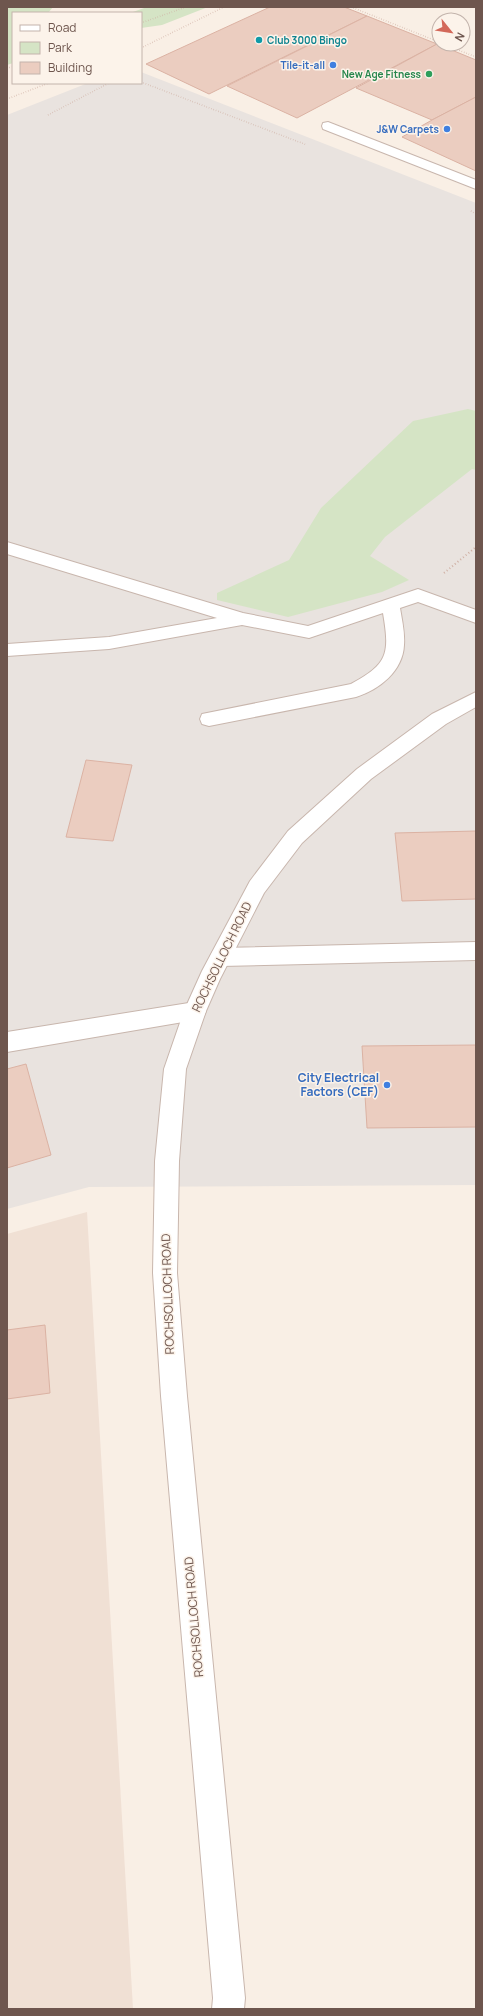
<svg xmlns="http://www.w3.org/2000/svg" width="483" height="2016" viewBox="0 0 483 2016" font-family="Manrope,sans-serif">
<rect width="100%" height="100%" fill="#f9efe5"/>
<polygon fill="#f0e0d4" points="87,1212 133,2009 7,2009 7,1234"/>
<polygon fill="#e9e3df" points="141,72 476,203 476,1185 89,1187 7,1209 7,115 88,83 141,83"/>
<g fill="#d5e4c5">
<polygon points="7,7 53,7 48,13 13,13 13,63 7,65"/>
<polygon points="147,7 208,7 162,25 141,28 141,13 130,13"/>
<polygon points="468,409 476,411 476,470 472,469 385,537 370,556 409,580 382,592 288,617 217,600 217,593 289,560 321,508 413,421"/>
</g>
<g fill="#ebcdc0" stroke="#dbb2a3">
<polygon points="270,7 344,7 367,16 209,94 146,64"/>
<polygon points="367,16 437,44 297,118 227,86"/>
<polygon points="437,44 476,60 476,97 432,120 356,88"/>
<polygon points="476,97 476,171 402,137 432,120"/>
<polygon points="86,760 132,765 113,841 66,837"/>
<polygon points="476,831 476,899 402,901 395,833"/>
<polygon points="476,1045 476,1127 367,1128 362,1046"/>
<polygon points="26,1064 51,1155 7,1168 7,1069"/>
<polygon points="45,1325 50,1393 7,1399 7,1330"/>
</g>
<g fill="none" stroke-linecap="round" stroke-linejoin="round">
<g stroke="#c8b6ad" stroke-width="2">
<g id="service">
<polygon points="328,122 476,180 476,189 323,129 322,126 323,123"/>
<path d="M7,542l236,71 65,13 110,-37 58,21v13l-58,-21 -18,6c2,12 5,25 4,37 -1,26 -25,45 -48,52l-147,29 -7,-2 -2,-5 2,-5 149,-30c37,-20 39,-30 32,-71l-74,25 -67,-13 -133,24 -102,7v-12l102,-7 108,-19 -210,-64z"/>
<polygon points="476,942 476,960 221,966 213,963 210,957 213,951 221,948"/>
<polygon points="195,1002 203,1004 206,1011 203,1018 195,1020 7,1052 7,1032"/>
</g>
</g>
<g stroke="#c8b6ad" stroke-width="2">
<polygon id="tertiary" points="476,692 476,707 446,724 371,779 302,843 264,893 220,979 206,1011 186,1069 179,1161 177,1273 187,1396 245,1998 244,2009 212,2009 213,1998 161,1396 153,1273 155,1161 164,1069 184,1011 202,971 250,881 288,831 357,769 432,714"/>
</g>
<g stroke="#cfb0a4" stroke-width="1.5" stroke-dasharray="0.5 2" stroke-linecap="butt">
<polyline points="351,7 439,42"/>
<polyline points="141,23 186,7"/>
<polyline points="443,44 476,57"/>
<polyline points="141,48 224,7"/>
<polyline points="7,68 13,67"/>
<polyline points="141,82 307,145"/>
<polyline points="7,99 49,83"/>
<polyline points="48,115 109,83"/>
<polyline points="471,211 476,214"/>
</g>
<polyline stroke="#cfb0a4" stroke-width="2" stroke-dasharray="1 2.5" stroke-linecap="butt" points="444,573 476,547"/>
<use href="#service" fill="#fff" fill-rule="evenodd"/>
<use href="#tertiary" fill="#fff" fill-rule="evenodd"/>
</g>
<circle fill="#0f9aa8" stroke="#fcf3ea" stroke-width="1.5" cx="259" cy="40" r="4"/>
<g fill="#3f7fe0" stroke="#fcf3ea" stroke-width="1.5">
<circle cx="333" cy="65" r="4"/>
<circle cx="447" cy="129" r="4"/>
<circle cx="387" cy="1085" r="4"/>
</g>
<circle fill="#2e9e5b" stroke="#fcf3ea" stroke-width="1.5" cx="429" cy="74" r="4"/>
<g text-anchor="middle" stroke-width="3" stroke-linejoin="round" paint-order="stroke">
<g font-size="10" font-weight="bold" fill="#0d838f" stroke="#fcf3ea" text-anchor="start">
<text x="267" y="44">Club 3000 Bingo</text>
</g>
<g font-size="10" font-weight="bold" fill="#366cbe" stroke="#fcf3ea" text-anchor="end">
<text x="325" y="69">Tile-it-all</text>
<text x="439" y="133">J&amp;W Carpets</text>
</g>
<g font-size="10" font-weight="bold" fill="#27864d" stroke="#fcf3ea" text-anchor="end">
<text x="421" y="78">New Age Fitness</text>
</g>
<g font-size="12" fill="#6e564e" stroke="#fcf3ea">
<text transform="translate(222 957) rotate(-64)" y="4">ROCHSOLLOCH ROAD</text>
<text transform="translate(168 1294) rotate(-92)" y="4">ROCHSOLLOCH ROAD</text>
<text transform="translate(194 1617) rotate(-95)" y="4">ROCHSOLLOCH ROAD</text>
</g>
<g font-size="12" font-weight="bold" fill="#366cbe" stroke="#fcf3ea" text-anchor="end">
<text x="379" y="1082">City Electrical<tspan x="379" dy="14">Factors (CEF)</tspan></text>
</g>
</g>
<rect width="483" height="2016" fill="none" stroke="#6e564e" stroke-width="16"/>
<rect x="12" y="12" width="130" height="72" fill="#fcf3ea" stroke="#c3b4ac"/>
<rect x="20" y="25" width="20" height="6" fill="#ffffff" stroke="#c3b4ac"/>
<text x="48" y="32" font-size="12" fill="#6e564e">Road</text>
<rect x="20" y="42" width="20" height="12" fill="#d5e4c5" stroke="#c3b4ac"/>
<text x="48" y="52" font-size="12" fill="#6e564e">Park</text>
<rect x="20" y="62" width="20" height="12" fill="#ebcdc0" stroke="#c3b4ac"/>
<text x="48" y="72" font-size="12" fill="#6e564e">Building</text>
<g transform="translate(451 32) rotate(120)"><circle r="19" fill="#fcf3ea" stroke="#c3b4ac"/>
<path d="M0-3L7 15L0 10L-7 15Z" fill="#d36859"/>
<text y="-6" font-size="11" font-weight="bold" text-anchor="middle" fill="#6e564e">N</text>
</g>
</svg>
